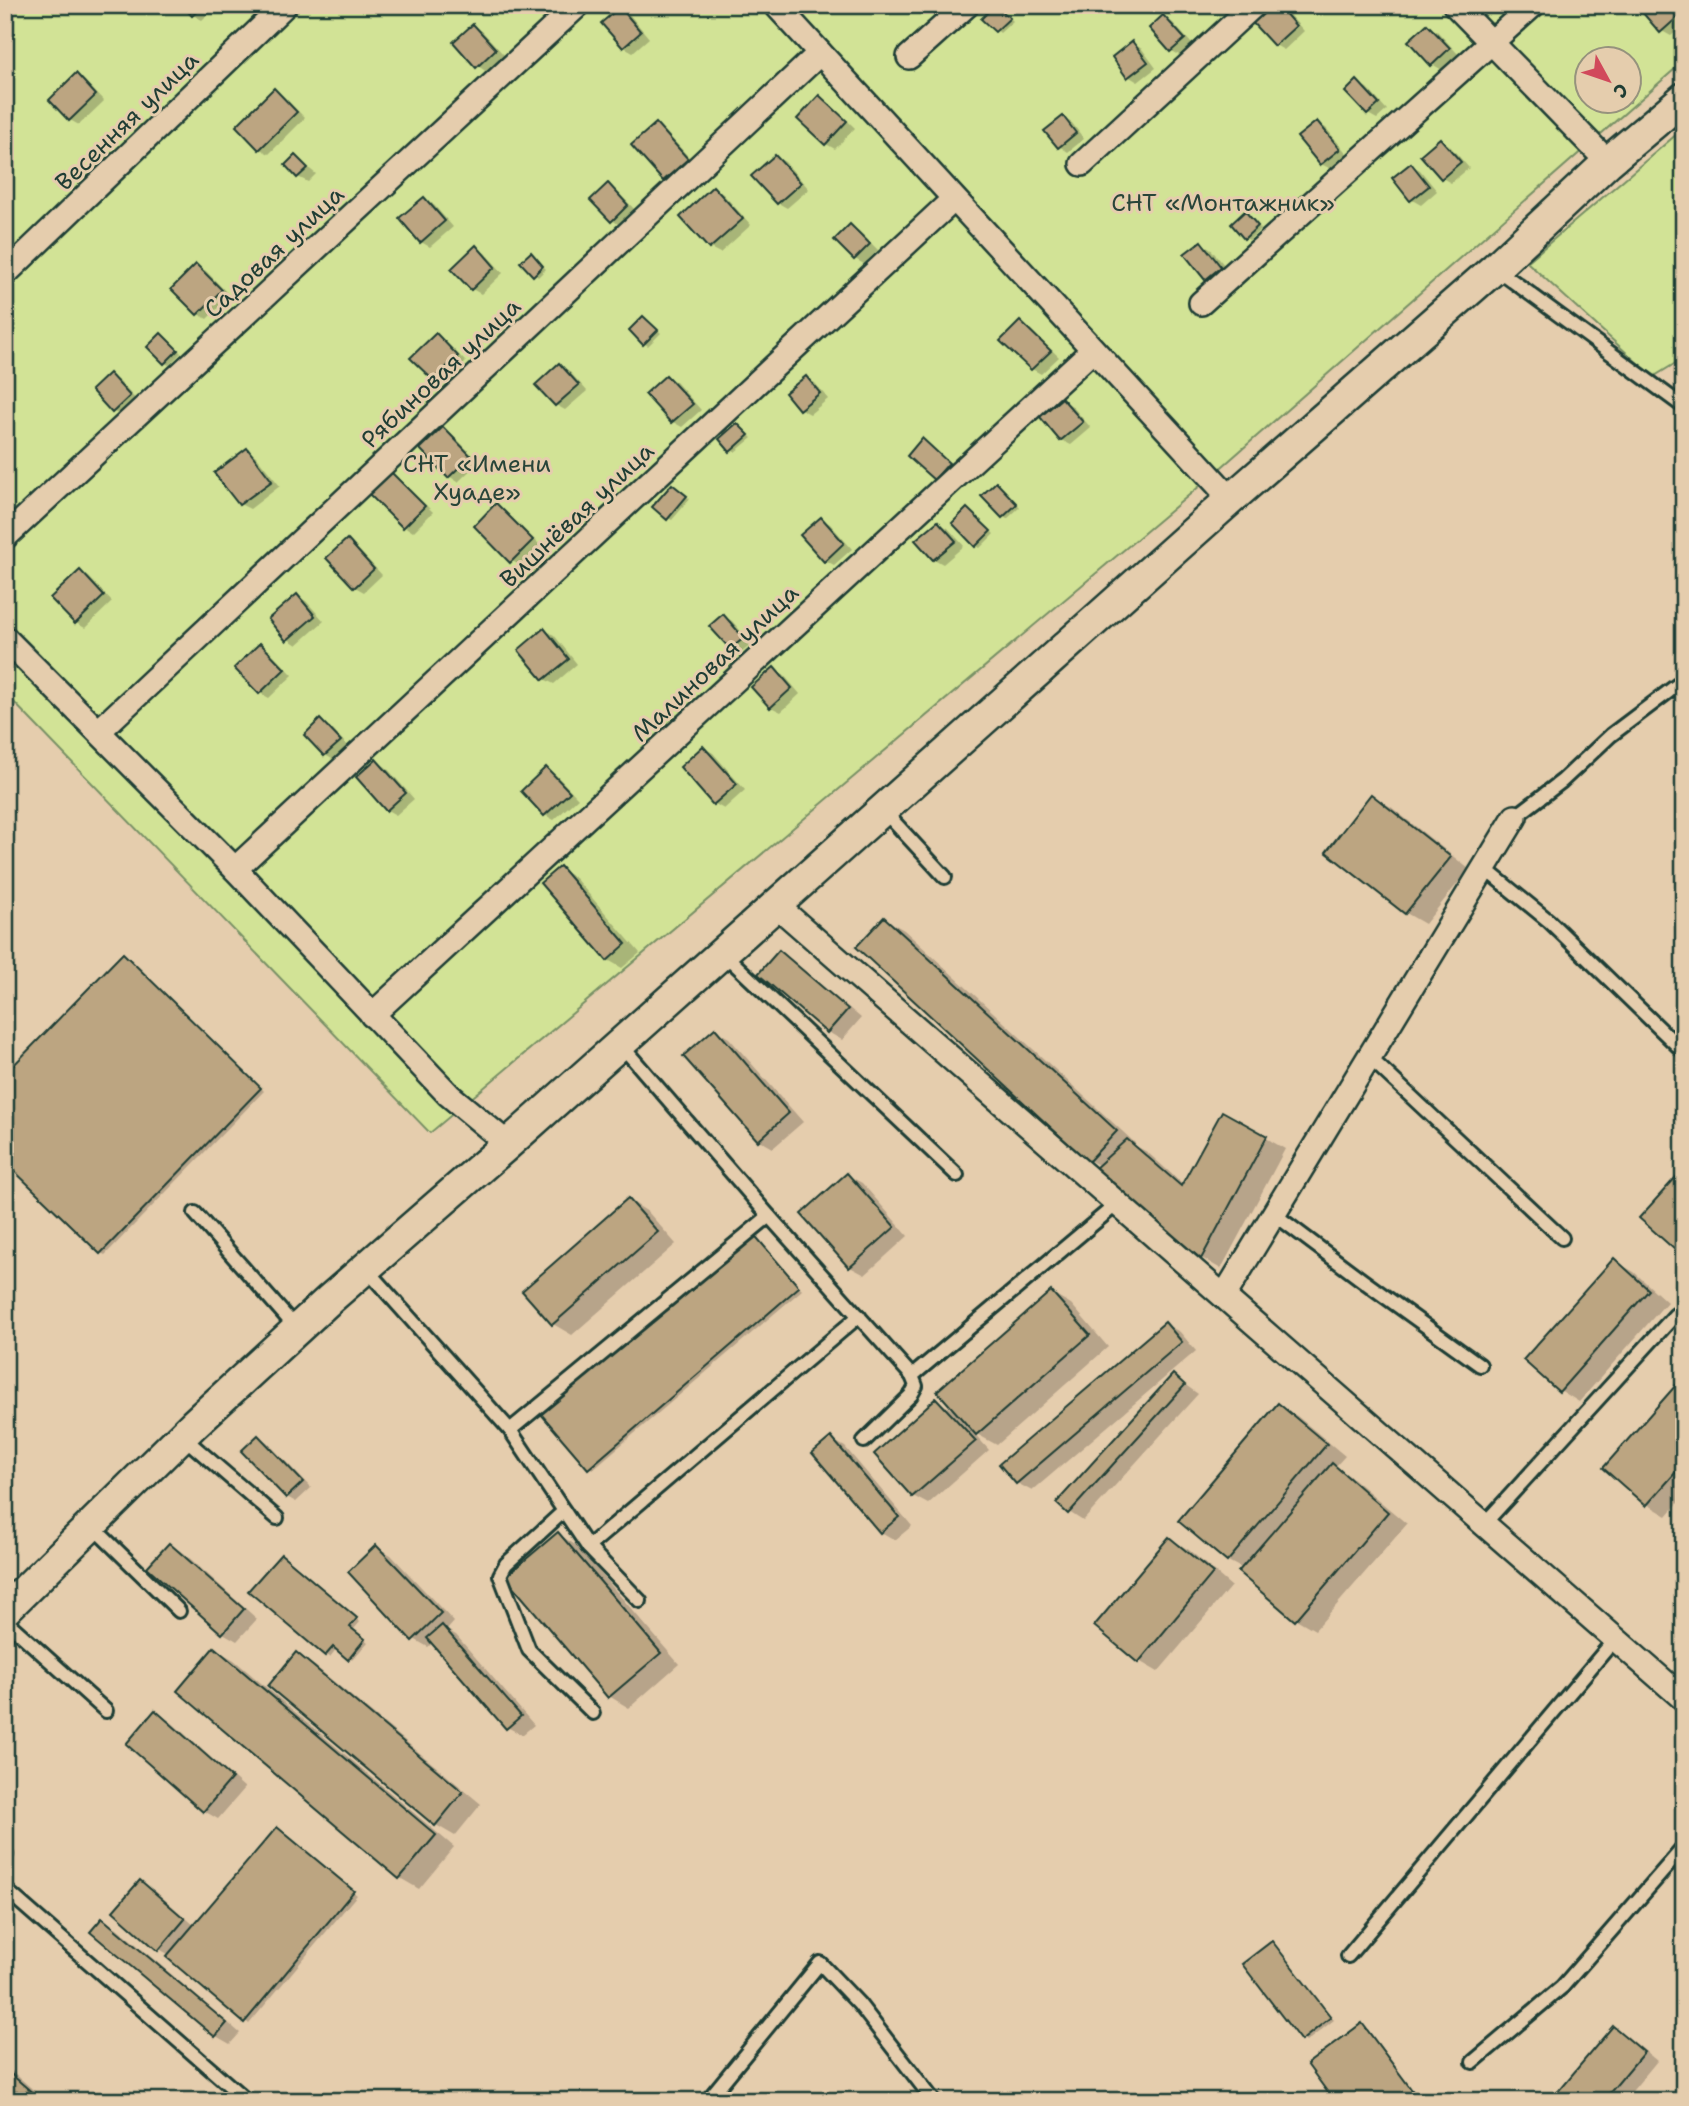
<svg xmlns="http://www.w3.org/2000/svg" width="1689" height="2106" viewBox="0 0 1689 2106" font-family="'Shantell Sans',sans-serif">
<rect width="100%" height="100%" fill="#e5cdad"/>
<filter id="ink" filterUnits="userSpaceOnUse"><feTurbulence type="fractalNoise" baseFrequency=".0143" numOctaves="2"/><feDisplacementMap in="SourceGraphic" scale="14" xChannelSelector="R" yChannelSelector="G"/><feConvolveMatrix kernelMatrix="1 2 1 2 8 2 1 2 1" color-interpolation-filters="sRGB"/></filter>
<g filter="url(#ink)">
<g fill="#d2e396" stroke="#789065" stroke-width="2" fill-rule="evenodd">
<path d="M5,5h1679v56l-477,419 -777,653 -425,-440zM1588,60h42v42h-42z"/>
<polygon points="1684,128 1684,358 1653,377 1527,262"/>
</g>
<g fill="#0003">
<polygon points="184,5 218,5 202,20 193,15"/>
<polygon points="1267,5 1281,6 1304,31 1284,50 1275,45"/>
<polygon points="1638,5 1673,5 1684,18 1684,25 1671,36 1662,31"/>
<polygon points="997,6 1013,21 1000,33 984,19"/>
<polygon points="620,9 629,14 649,38 633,52 624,47"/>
<polygon points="1164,17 1173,23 1193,45 1181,56 1172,51 1151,28"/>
<polygon points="473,26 482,31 504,55 487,72 478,66"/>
<polygon points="1427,26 1437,31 1458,54 1442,70 1432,64"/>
<polygon points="1132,43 1142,49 1156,68 1138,82 1128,76"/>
<polygon points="76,75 85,81 104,101 79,125 70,120 51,100"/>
<polygon points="1357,83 1367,88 1387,110 1377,119 1368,114"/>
<polygon points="274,90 283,96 305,118 269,154 260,149"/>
<polygon points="819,97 828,102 855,128 835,149 826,144"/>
<polygon points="1063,118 1072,123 1084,139 1068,152 1059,146"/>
<polygon points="1317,123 1326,128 1348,155 1331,169 1321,164"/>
<polygon points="656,125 665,131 696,165 674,185 664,180"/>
<polygon points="1440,140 1449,145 1469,168 1451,183 1442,178"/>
<polygon points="295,157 316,174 308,182 298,177 287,165"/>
<polygon points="776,157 785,162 809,189 787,208 778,203"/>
<polygon points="1411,165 1420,170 1437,191 1421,205 1412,200"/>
<polygon points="608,185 617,191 636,211 621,226 612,220"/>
<polygon points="714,188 723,194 751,225 720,253 710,248 682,217"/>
<polygon points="424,199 433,204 453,227 430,247 421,242"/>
<polygon points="1245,213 1261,229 1249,240 1245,238"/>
<polygon points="850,226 859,231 878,250 864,264 855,259 837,240"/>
<polygon points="1201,243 1210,248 1230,272 1215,284 1206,279"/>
<polygon points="476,248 485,253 503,273 481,294 472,289"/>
<polygon points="531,255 546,269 538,277 534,274"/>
<polygon points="196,266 206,271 230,296 207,319 198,314"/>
<polygon points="644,318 661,333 648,346 644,343"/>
<polygon points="1020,323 1029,328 1059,357 1041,374 1032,369 1003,341"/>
<polygon points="436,335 445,341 466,362 443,384 434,379"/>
<polygon points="165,337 181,353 169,365 165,363"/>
<polygon points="559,365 568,370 587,391 565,410 556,405"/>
<polygon points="110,376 119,381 138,402 122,417 113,411"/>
<polygon points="667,377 676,382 701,410 682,427 673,422 647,394"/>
<polygon points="806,378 815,383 828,399 810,414 801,409 788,393"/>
<polygon points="1063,400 1072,406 1091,428 1071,445 1061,440"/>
<polygon points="738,425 752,438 735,452 731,450"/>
<polygon points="443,429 452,434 479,462 458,482 449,476"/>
<polygon points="922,441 957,469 944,484 935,478"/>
<polygon points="247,450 256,456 280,486 250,509 240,504 217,473"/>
<polygon points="391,474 400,480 433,512 413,532 404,526"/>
<polygon points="1000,486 1020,507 1007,519 1003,517"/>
<polygon points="676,488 690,499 672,520 668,518"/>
<polygon points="496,506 505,511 541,546 521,566 512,561"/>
<polygon points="968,510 994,534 980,548 976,546"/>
<polygon points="821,519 830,524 852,549 834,565 825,560"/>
<polygon points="938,523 948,528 964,546 943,564 934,559"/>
<polygon points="347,542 356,547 382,575 364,592 355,587"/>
<polygon points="80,572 89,577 112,602 85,628 76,623"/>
<polygon points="297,596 306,601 324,621 297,645 288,639"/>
<polygon points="723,616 732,621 752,644 741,653 731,648 712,626"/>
<polygon points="544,630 554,635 577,664 554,684 544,679"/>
<polygon points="260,645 269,650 293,675 269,698 260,693 236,668"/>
<polygon points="774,669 783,674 800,694 781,712 771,707"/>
<polygon points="321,721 330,727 349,747 334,760 325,755 307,735"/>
<polygon points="704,748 713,753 745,790 724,809 715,804 682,767"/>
<polygon points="376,761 386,767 414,799 396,815 387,810"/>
<polygon points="547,769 556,775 578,798 554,820 545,815"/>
<polygon points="1372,796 1391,807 1469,869 1425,924 1406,913 1328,851"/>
<polygon points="560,869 574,877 640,953 622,968 608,960"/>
<polygon points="885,919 904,930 1135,1143 1134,1145 1147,1152 1184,1185 1223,1113 1285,1149 1221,1269 1202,1258 1096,1170 1100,1166 1089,1160"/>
<polygon points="779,953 793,961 861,1018 842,1040 828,1032"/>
<polygon points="127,958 264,1091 105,1255 101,1253"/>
<polygon points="715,1030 729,1038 803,1122 773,1148 759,1140"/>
<polygon points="847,1175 862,1183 908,1236 865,1275 850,1267 803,1214"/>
<polygon points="629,1200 648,1212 676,1244 572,1335 553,1324"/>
<polygon points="752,1234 802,1290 593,1469 589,1467"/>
<polygon points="1614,1261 1634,1272 1667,1302 1579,1402 1560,1390"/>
<polygon points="1052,1293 1071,1304 1108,1347 997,1445 973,1432 989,1450 928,1504 913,1496 876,1454 936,1400 958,1413"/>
<polygon points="1165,1324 1180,1332 1196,1351 1032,1491 1017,1483"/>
<polygon points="1173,1376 1198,1394 1083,1521 1069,1512"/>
<polygon points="1684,1379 1684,1496 1667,1516 1647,1504 1606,1468"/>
<polygon points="1278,1405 1297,1416 1345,1456 1335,1467 1351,1477 1407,1524 1315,1630 1296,1619 1243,1569 1228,1561 1181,1521"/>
<polygon points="258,1437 267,1442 311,1488 296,1502 287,1497"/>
<polygon points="831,1439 845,1447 912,1526 895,1540 881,1532"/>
<polygon points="558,1534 577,1546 679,1664 629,1708 609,1696"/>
<polygon points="1170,1539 1189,1550 1231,1586 1158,1672 1139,1661"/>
<polygon points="170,1545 184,1553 257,1619 237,1641 223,1633"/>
<polygon points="377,1547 391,1555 454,1622 447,1630 456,1635 534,1725 522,1735 507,1727 434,1642 428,1647 414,1639"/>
<polygon points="285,1558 360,1622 353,1630 368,1642 352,1660 337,1648 330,1657 326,1655"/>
<polygon points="215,1649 234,1660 454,1847 419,1889 400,1878"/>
<polygon points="296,1655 315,1666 481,1804 455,1836 436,1825"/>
<polygon points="156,1713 170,1721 245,1788 218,1819 204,1811"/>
<polygon points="281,1832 357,1895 249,2024 170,1955 159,1949 141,1882 155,1891 195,1926"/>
<polygon points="103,1920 117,1928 240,2033 230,2044 216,2036 93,1932"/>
<polygon points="1272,1943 1334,2020 1306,2042 1302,2039"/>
<polygon points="1362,2025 1366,2027 1421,2101 1336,2101"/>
<polygon points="1613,2028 1627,2036 1657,2061 1624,2101 1553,2101"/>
<polygon points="5,2065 46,2101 5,2101"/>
</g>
<g fill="#bca581" stroke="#1f3d34" stroke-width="2">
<polygon points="182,5 204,5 192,16"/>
<polygon points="995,5 1010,18 995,32 981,19"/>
<polygon points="1265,5 1278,5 1296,26 1274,46 1249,19"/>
<polygon points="1636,5 1670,5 1679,16 1660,33"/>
<polygon points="620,7 641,32 623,48 601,23"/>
<polygon points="1163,15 1185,39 1170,52 1149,28"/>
<polygon points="473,24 496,49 476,68 453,42"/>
<polygon points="1427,24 1450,48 1431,66 1408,41"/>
<polygon points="1132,41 1148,62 1127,78 1112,57"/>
<polygon points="76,73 96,95 69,121 49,100"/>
<polygon points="1357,80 1379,104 1367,115 1345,92"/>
<polygon points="274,88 297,112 259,150 236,126"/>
<polygon points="819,95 847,121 825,145 797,119"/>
<polygon points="1063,116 1076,133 1058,148 1044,131"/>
<polygon points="1317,121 1340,149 1320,165 1297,137"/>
<polygon points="656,123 688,159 663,181 631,145"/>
<polygon points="1440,138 1461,162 1441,179 1420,155"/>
<polygon points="295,155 308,168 297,178 285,165"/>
<polygon points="775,155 801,183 777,204 751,176"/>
<polygon points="1411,163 1429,186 1410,201 1392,178"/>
<polygon points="608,183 628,205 611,222 590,200"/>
<polygon points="713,186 743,219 709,249 680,217"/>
<polygon points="424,197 445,221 420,243 399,218"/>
<polygon points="1245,211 1258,226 1244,239 1231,224"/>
<polygon points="850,224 870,244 854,260 834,240"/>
<polygon points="1201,241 1221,267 1205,280 1184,254"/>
<polygon points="476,245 495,267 471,290 451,269"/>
<polygon points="531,252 543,266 533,276 520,262"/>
<polygon points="196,264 222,290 197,315 171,289"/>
<polygon points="643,316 658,330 643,345 629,330"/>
<polygon points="1020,321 1051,351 1031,370 1000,341"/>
<polygon points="161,333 178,350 164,364 147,347"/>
<polygon points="436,333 458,356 433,380 410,358"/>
<polygon points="559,363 579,385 555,406 535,385"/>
<polygon points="109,373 130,396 112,413 91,390"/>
<polygon points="666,375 693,404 671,423 645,394"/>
<polygon points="806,376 820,393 799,410 785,393"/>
<polygon points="1062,398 1083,422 1060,441 1040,417"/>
<polygon points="737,423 749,435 730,452 719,439"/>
<polygon points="443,427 471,456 448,478 420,449"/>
<polygon points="922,438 949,463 934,480 907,456"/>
<polygon points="247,448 272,481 239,505 214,473"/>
<polygon points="391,472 425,506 403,528 369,494"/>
<polygon points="996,482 1017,504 1002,518 981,496"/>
<polygon points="672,484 687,496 667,520 652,507"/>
<polygon points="496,503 533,540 510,563 474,526"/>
<polygon points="967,508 991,531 975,547 952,523"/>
<polygon points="821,517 844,543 824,562 800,535"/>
<polygon points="938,521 956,541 933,560 915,540"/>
<polygon points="347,539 374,569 354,588 326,558"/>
<polygon points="80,570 104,596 75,624 50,598"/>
<polygon points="297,594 315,616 286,641 268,619"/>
<polygon points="723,614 744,638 730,649 709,626"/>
<polygon points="544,628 569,659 543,680 518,650"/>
<polygon points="260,643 285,669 259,694 234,668"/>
<polygon points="774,667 792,688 770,708 751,687"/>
<polygon points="320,719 341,741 324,756 304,735"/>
<polygon points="703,746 737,784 713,805 680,767"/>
<polygon points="376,759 406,793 386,811 356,777"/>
<polygon points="546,767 570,792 544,816 521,791"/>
<polygon points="1371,794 1451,857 1405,914 1326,852"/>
<polygon points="560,866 626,944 607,961 540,883"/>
<polygon points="884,917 1117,1131 1088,1162 856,947"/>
<polygon points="779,950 848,1009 827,1033 758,974"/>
<polygon points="123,953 261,1088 100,1254 5,1162 5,1074"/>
<polygon points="715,1028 789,1113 758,1141 683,1056"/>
<polygon points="1222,1111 1267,1136 1201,1259 1093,1170 1127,1139 1181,1186"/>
<polygon points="847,1173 895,1227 849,1268 801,1214"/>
<polygon points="1677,1176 1684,1182 1684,1258 1639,1218"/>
<polygon points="628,1198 658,1232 552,1325 522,1291"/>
<polygon points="752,1232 799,1287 588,1469 541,1414"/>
<polygon points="1614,1258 1649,1290 1559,1392 1523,1360"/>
<polygon points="1051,1291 1090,1335 976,1435 937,1391"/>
<polygon points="1165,1322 1182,1342 1016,1484 999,1464"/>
<polygon points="1173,1374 1185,1385 1068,1514 1056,1503"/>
<polygon points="1684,1376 1684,1463 1646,1506 1603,1468"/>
<polygon points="936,1398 976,1441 912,1497 874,1454"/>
<polygon points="1278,1403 1327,1444 1227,1562 1178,1521"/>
<polygon points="258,1435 303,1482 286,1498 241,1451"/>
<polygon points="831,1437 899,1517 880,1533 812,1453"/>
<polygon points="1332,1463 1388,1512 1295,1621 1238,1572"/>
<polygon points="558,1532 661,1653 608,1698 505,1577"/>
<polygon points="1169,1537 1213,1573 1138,1663 1094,1626"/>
<polygon points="169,1543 244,1609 222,1634 147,1567"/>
<polygon points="376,1545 441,1613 412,1641 348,1572"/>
<polygon points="281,1554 357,1618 350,1627 365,1639 348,1660 333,1647 325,1656 248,1591"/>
<polygon points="442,1625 521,1716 506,1729 427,1638"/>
<polygon points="214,1647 436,1835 399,1879 177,1691"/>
<polygon points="296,1652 463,1792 435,1826 268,1686"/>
<polygon points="155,1710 232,1778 203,1812 126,1744"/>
<polygon points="277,1827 354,1891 244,2023 166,1957"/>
<polygon points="140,1880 185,1919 158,1951 113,1911"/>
<polygon points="102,1918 227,2023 215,2037 90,1932"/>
<polygon points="1272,1941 1331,2017 1301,2041 1242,1964"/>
<polygon points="1362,2023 1420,2101 1334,2101 1307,2064"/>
<polygon points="1613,2026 1644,2052 1603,2101 1550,2101"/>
<polygon points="5,2069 42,2101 5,2101"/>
</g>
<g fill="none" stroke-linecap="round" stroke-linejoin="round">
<g stroke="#1f3d34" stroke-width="18">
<g id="service">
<polyline points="1495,268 1684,407"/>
<polyline points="883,810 945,877"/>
<polyline points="1515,817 1562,781 1611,735 1684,680"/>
<polyline points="1484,868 1549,921 1684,1052"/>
<polyline points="723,953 957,1175"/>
<polyline points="621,1045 769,1216 912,1376 1118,1203"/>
<polyline points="1369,1057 1562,1238"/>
<polyline points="195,1213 297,1329"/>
<polyline points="1274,1214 1362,1280 1480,1365"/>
<polyline points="366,1269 510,1430 588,1547 859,1316"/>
<polyline points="510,1430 769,1216"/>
<polyline points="182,1436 277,1518"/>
<polyline points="864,1441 911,1395 916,1386 912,1376"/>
<polyline points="564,1511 506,1564 500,1575 529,1650 593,1713"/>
<polyline points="1484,1524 1675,1315"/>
<polyline points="92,1526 179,1611"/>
<polyline points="588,1547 640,1601"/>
<polyline points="5,1620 106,1711"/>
<polyline points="5,1854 6,1855"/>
<polyline points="5,1889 247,2101"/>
<polyline points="1348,1956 1615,1639"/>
<polyline points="1473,2062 1562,1987 1684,1847"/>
<polyline points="707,2101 820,1963 859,2004 934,2101"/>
</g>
</g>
<g stroke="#1f3d34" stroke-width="28">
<g id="minor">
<polyline points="776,5 1231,499"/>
<polyline points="1455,5 1608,162"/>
<polyline points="909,57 967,5"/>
<polyline points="1082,164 1254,5"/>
<polyline points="5,274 285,5"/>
<polyline points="1201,303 1533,5"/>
<polyline points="5,537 578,5"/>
<polyline points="5,638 235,869 449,1095 508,1144"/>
<polyline points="99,731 820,53"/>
<polyline points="235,869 954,199"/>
<polyline points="776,905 1684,1699"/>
<polyline points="372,1015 1093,350"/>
<polyline points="1224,1296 1515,817"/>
</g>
</g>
<g stroke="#1f3d34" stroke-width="35">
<polyline id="tertiary" points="5,1610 194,1424 330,1299 508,1144 1231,499 1495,268 1608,162 1684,98"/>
</g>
<use href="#service" stroke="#e5cdad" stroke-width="12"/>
<use href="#minor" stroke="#e5cdad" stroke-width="23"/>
<use href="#tertiary" stroke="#e5cdad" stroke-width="30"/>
</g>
</g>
<g text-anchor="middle" stroke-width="6" stroke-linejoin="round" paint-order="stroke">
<g font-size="24" fill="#1f3d34" stroke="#e5cdad">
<text transform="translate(127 121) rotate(-44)" y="8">Весенняя улица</text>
<text transform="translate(274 252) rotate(-43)" y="8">Садовая улица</text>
<text transform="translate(441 373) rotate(-43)" y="8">Рябиновая улица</text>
<text transform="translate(577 515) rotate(-43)" y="8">Вишнёвая улица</text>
<text transform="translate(715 663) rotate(-43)" y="8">Малиновая улица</text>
</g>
<g font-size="24" fill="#284539" stroke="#e5cdad">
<text x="1223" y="211">СНТ «Монтажник»</text>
<text x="477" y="472">СНТ «Имени<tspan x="477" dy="28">Хуаде»</tspan></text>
</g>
</g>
<rect width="1689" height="2106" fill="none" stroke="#e5cdad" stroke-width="28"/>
<rect x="14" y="14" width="1661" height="2078" fill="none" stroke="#1f3d34" stroke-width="2.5" filter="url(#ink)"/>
<g transform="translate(1608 80) rotate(130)"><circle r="33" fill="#e5cdad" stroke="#96937d" stroke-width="2"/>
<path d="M0-5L12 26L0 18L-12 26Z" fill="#d1495b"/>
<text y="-10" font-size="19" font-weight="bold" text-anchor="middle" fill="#1f3d34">С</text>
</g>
</svg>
